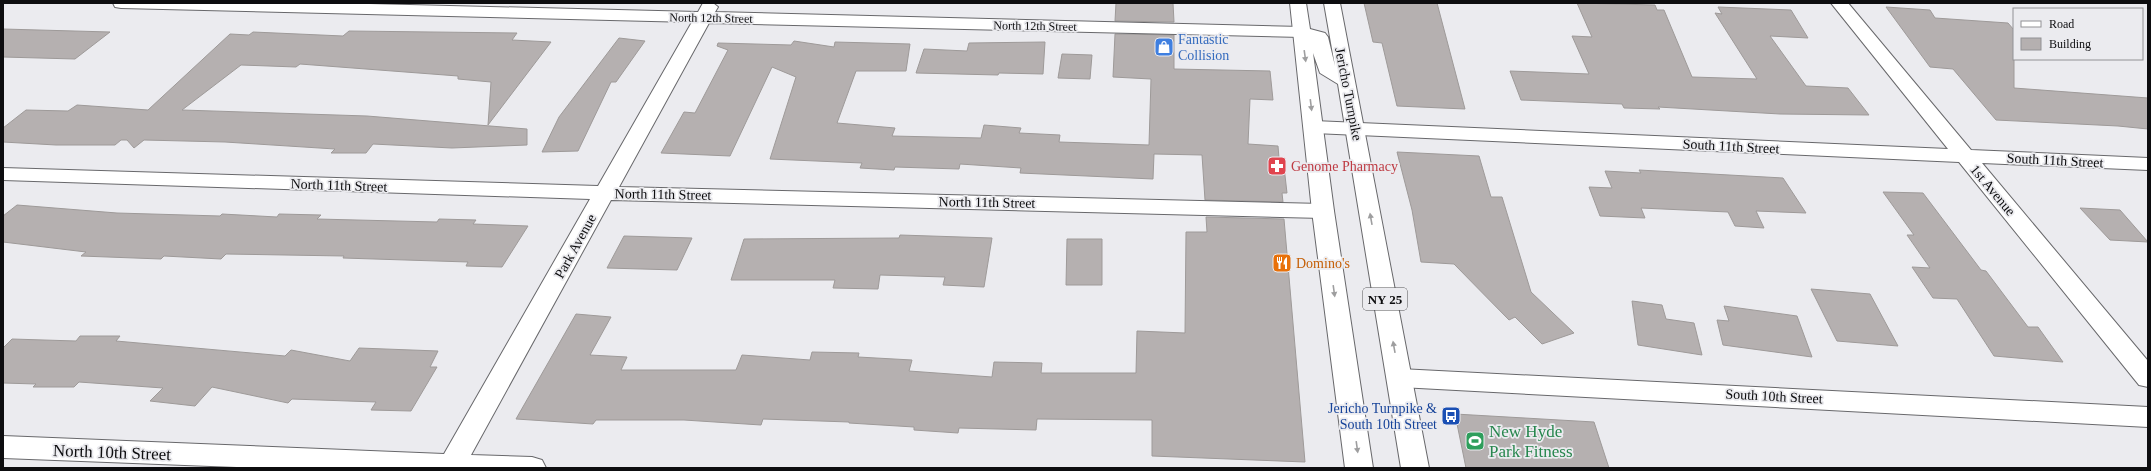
<svg xmlns="http://www.w3.org/2000/svg" width="2151" height="471" viewBox="0 0 2151 471" font-family="Georgia,serif">
<rect width="100%" height="100%" fill="#ebebef"/>
<g fill="#b5b0b0" stroke="#9e9a99">
<polygon points="1116,3 1173,3 1174,22 1115,21"/>
<polygon points="1364,3 1437,3 1465,109 1397,106 1382,43 1373,42"/>
<polygon points="1577,3 1655,5 1657,10 1664,10 1692,77 1757,79 1715,13 1722,14 1718,7 1791,10 1808,38 1770,36 1806,86 1848,88 1869,115 1780,114 1658,107 1660,109 1624,108 1622,104 1521,100 1510,71 1589,74 1572,36 1592,37"/>
<polygon points="1886,7 1930,10 1935,18 2008,23 2014,30 2014,88 2148,98 2148,129 2118,126 1996,120 1953,69 1930,67"/>
<polygon points="3,29 110,32 75,59 3,57"/>
<polygon points="349,31 517,33 512,40 551,42 488,125 491,82 458,79 458,76 300,64 296,67 241,65 182,110 367,116 527,129 527,145 452,148 373,144 366,153 331,153 335,149 225,142 144,140 134,148 127,140 121,140 115,145 56,145 3,142 3,128 26,110 68,111 77,105 148,110 230,34 249,35 253,32 343,36"/>
<polygon points="1115,34 1174,35 1174,69 1270,71 1273,100 1250,99 1248,144 1278,146 1279,158 1283,158 1287,193 1282,193 1283,202 1205,200 1202,155 1154,154 1153,179 1020,173 1021,168 960,164 959,169 895,167 894,170 860,168 862,163 770,159 796,77 772,67 730,156 661,153 684,112 695,113 728,50 717,46 718,43 791,45 794,41 834,47 835,42 910,44 906,71 856,71 837,123 895,128 892,136 981,138 984,125 1021,128 1019,133 1060,135 1059,142 1149,145 1151,79 1113,77"/>
<polygon points="619,38 645,41 616,82 611,82 578,151 542,152 559,117"/>
<polygon points="1045,42 1043,74 999,73 998,75 916,73 924,49 967,51 969,43"/>
<polygon points="1062,54 1092,55 1090,79 1058,78"/>
<polygon points="1397,152 1479,156 1491,197 1502,197 1531,292 1574,333 1542,344 1515,317 1509,320 1454,264 1421,262 1412,210"/>
<polygon points="1639,170 1783,178 1806,213 1756,211 1764,228 1735,226 1728,212 1641,208 1645,218 1600,216 1589,187 1612,188 1605,171 1641,173"/>
<polygon points="1883,192 1923,193 1981,270 1986,271 2028,327 2038,327 2063,362 1994,356 1957,299 1933,298 1912,267 1930,268 1907,235 1914,235"/>
<polygon points="17,205 117,213 220,216 222,214 277,217 279,214 321,215 317,219 437,222 439,219 476,220 473,224 528,226 502,267 466,266 468,262 343,258 344,256 226,254 221,259 164,256 161,259 81,256 86,252 3,242 3,216"/>
<polygon points="2080,208 2120,210 2148,242 2110,240"/>
<polygon points="1206,217 1284,219 1305,462 1152,456 1152,420 1037,419 1036,430 959,428 958,433 914,430 914,427 849,423 849,422 763,419 761,425 684,420 596,420 593,424 516,419 576,314 611,317 590,355 627,357 621,370 736,370 742,355 810,360 812,352 859,353 858,357 912,360 909,371 992,377 994,362 1042,363 1041,373 1136,373 1137,331 1185,333 1186,232 1207,232"/>
<polygon points="900,235 992,238 984,287 943,285 945,277 880,275 878,289 833,288 835,280 731,280 744,239 899,238"/>
<polygon points="624,236 692,238 677,270 607,268"/>
<polygon points="1067,239 1102,239 1102,285 1066,285"/>
<polygon points="1811,289 1870,294 1898,346 1837,341"/>
<polygon points="1632,301 1662,305 1666,319 1694,323 1702,355 1638,345"/>
<polygon points="1724,306 1797,316 1812,357 1723,345 1717,320 1729,321"/>
<polygon points="80,336 120,336 116,341 285,356 291,350 350,361 359,348 438,351 430,367 437,367 411,411 371,410 376,402 292,399 288,403 212,387 195,406 150,401 163,388 79,382 74,387 33,387 36,384 3,383 3,348 12,339 76,341"/>
<polygon points="1455,414 1594,422 1609,468 1466,468"/>
</g>
<g fill="none" stroke-linecap="round" stroke-linejoin="round">
<g stroke="#68686b" stroke-width="2">
<g id="minor">
<polygon points="113,3 329,3 698,12 703,3 713,3 718,7 715,12 1302,27 1308,28 1311,32 1308,36 1302,37 709,23 619,187 1323,204 1331,206 1334,211 1331,216 1323,218 611,200 471,455 532,457 542,460 546,468 262,468 3,458 3,436 444,454 590,199 3,180 3,168 598,186 692,22 121,8 115,7"/>
<polygon points="1831,3 1848,3 1971,150 2148,158 2148,170 1982,163 2148,361 2148,387 2139,385 1959,162 1314,133 1307,131 1304,127 1307,123 1314,121 1948,149"/>
<polygon points="1400,369 2148,407 2148,427 1400,387 1391,385 1387,378 1391,371"/>
</g>
</g>
<g stroke="#68686b" stroke-width="2">
<polygon id="primary" points="1290,3 1306,3 1310,29 1325,33 1328,37 1335,66 1324,3 1340,3 1429,468 1401,468 1338,84 1320,73 1313,53 1334,211 1373,468 1345,468 1312,211"/>
</g>
<use href="#minor" fill="#fff" fill-rule="evenodd"/>
<use href="#primary" fill="#fff" fill-rule="evenodd"/>
</g>
<defs><path id="oneway-solid" d="M-6-.8H1V-3.2L6.5 0L1 3.2V.8H-6Z"/></defs>
<g fill="#9e9e9f">
<use href="#oneway-solid" transform="translate(1305 56) rotate(82)"/>
<use href="#oneway-solid" transform="translate(1311 105) rotate(83)"/>
<use href="#oneway-solid" transform="translate(1371 219) rotate(-100)"/>
<use href="#oneway-solid" transform="translate(1334 291) rotate(82)"/>
<use href="#oneway-solid" transform="translate(1394 347) rotate(-100)"/>
<use href="#oneway-solid" transform="translate(1357 447) rotate(82)"/>
</g>
<defs>
<g id="shop-square" transform="scale(1)"><rect x="-9" y="-9" width="18" height="18" rx="4" fill="#3f7fe0" stroke="#ebebef"/><path d="M-5-2.5h2.3a2.7 3.5 0 0 1 5.4 0H5L5.5 6h-11ZM-1.5-2.5h3a1.5 2.3 0 0 0-3 0Z" fill="#fff"/></g>
<g id="pharmacy-square" transform="scale(1)"><rect x="-9" y="-9" width="18" height="18" rx="4" fill="#e0444e" stroke="#ebebef"/><path d="M-2-6h4v4h4v4h-4v4h-4v-4h-4v-4h4Z" fill="#fff"/></g>
<g id="restaurant-square" transform="scale(1)"><rect x="-9" y="-9" width="18" height="18" rx="4" fill="#e8710a" stroke="#ebebef"/><path d="M-5-6h1v4h1v-4h1v4h1v-4h1v5L-1.5 .5V6h-2V.5L-5-1ZM5-6V6H3V1.5H1.5Q1.5-4 5-6Z" fill="#fff"/></g>
<g id="bus-square" transform="scale(1)"><rect x="-9" y="-9" width="18" height="18" rx="4" fill="#1a4fb4" stroke="#ebebef"/><path d="M-5-6H5V4H4V6H2V4H-2V6H-4V4H-5ZM-3.5-4V0h7V-4ZM-3.5 1.2v1.5H-2V1.2ZM2 1.2v1.5H3.5V1.2Z" fill="#fff"/></g>
<g id="stadium-square" transform="scale(1)"><rect x="-9" y="-9" width="18" height="18" rx="4" fill="#2e9e5b" stroke="#ebebef"/><path d="M0-5a6.5 5 0 1 0 0 10a6.5 5 0 1 0 0-10ZM-3.5-1.8h7v3.6h-7Z" fill="#fff"/></g>
</defs>
<g fill-rule="evenodd">
<use href="#shop-square" x="1164" y="47"/>
<use href="#pharmacy-square" x="1277" y="166"/>
<use href="#restaurant-square" x="1282" y="263"/>
<use href="#bus-square" x="1451" y="416"/>
<use href="#stadium-square" x="1475" y="441"/>
</g>
<g text-anchor="middle" stroke-width="3.5" stroke-linejoin="round" paint-order="stroke">
<g font-size="12" fill="#0d0d0f" stroke="#ebebef">
<text transform="translate(711 18) rotate(1)" y="4">North 12th Street</text>
<text transform="translate(1035 26) rotate(1)" y="4">North 12th Street</text>
</g>
<rect fill="#ebebef" stroke="#505052" stroke-width="1" x="1363" y="288" width="44" height="22" rx="3"/>
<g font-size="13" font-weight="bold" fill="#0d0d0f">
<text x="1385" y="304">NY 25</text>
</g>
<g font-size="14" fill="#366cbe" stroke="#ebebef" text-anchor="start">
<text x="1178" y="44">Fantastic<tspan x="1178" dy="16">Collision</tspan></text>
</g>
<g font-size="14" fill="#0d0d0f" stroke="#ebebef">
<text transform="translate(1349 94) rotate(79)" y="5">Jericho Turnpike</text>
<text transform="translate(1731 146) rotate(3)" y="5">South 11th Street</text>
<text transform="translate(2055 160) rotate(3)" y="5">South 11th Street</text>
<text transform="translate(339 185) rotate(2)" y="5">North 11th Street</text>
<text transform="translate(1993 190) rotate(50)" y="5">1st Avenue</text>
<text transform="translate(663 194) rotate(1)" y="5">North 11th Street</text>
<text transform="translate(987 202) rotate(1)" y="5">North 11th Street</text>
<text transform="translate(575 246) rotate(-61)" y="5">Park Avenue</text>
<text transform="translate(1774 396) rotate(3)" y="5">South 10th Street</text>
</g>
<g font-size="14" fill="#be3a42" stroke="#ebebef" text-anchor="start">
<text x="1291" y="171">Genome Pharmacy</text>
</g>
<g font-size="14" fill="#c56008" stroke="#ebebef" text-anchor="start">
<text x="1296" y="268">Domino's</text>
</g>
<g font-size="14" fill="#164399" stroke="#ebebef" text-anchor="end">
<text x="1437" y="413">Jericho Turnpike &amp;<tspan x="1437" dy="16">South 10th Street</tspan></text>
</g>
<g font-size="17" fill="#27864d" stroke="#ebebef" text-anchor="start">
<text x="1489" y="437">New Hyde<tspan x="1489" dy="20">Park Fitness</tspan></text>
</g>
<g font-size="17" fill="#0d0d0f" stroke="#ebebef">
<text transform="translate(112 452) rotate(2)" y="6">North 10th Street</text>
</g>
</g>
<rect width="2151" height="471" fill="none" stroke="#0d0d0f" stroke-width="8"/>
<rect x="2013" y="8" width="130" height="52" fill="#ebebef" stroke="#929295"/>
<rect x="2021" y="21" width="20" height="6" fill="#ffffff" stroke="#929295"/>
<text x="2049" y="28" font-size="12" fill="#0d0d0f">Road</text>
<rect x="2021" y="38" width="20" height="12" fill="#b5b0b0" stroke="#929295"/>
<text x="2049" y="48" font-size="12" fill="#0d0d0f">Building</text>
</svg>
